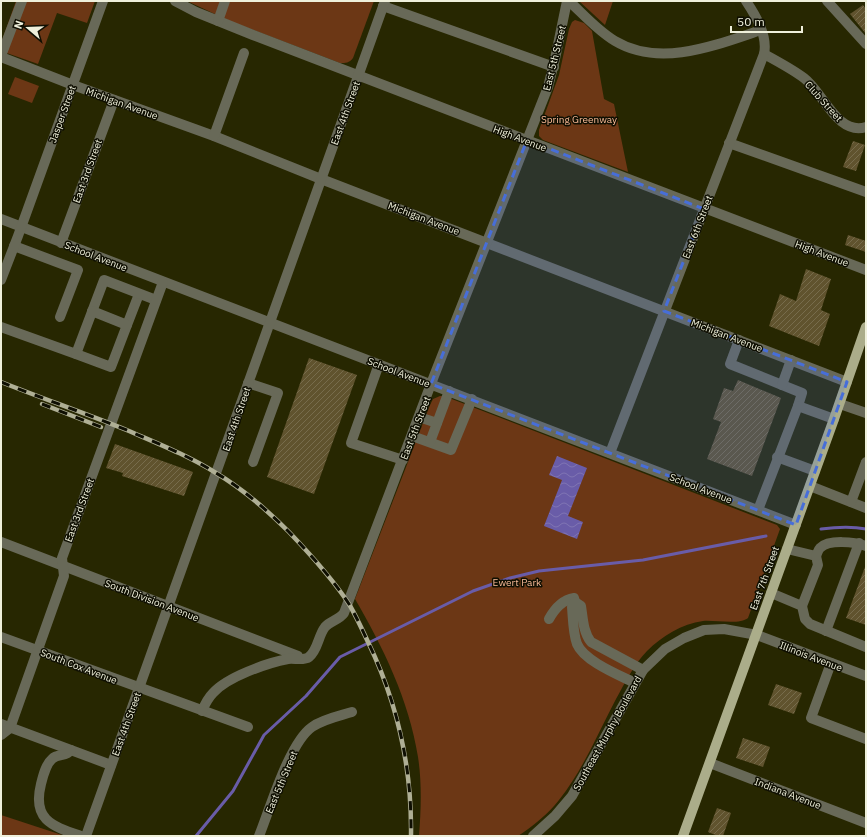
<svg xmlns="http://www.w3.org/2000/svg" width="867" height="837" viewBox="0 0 867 837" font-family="'IBM Plex Sans',sans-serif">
<defs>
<pattern id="water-waves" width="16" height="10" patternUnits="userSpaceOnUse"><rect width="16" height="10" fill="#695ca8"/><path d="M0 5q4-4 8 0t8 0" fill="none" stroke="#7f74b3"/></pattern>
<pattern id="building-hatch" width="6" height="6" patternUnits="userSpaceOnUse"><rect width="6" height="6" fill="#60532e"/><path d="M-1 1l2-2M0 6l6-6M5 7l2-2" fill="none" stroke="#776c4c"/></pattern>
</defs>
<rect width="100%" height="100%" fill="#272701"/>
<g fill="#6c3715">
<polygon points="16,1 95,1 87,23 57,13 38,64 1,51 1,43"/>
<path d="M187,1h187l-21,57c-4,5 -7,5 -13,5l-108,-41z"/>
<polygon points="579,1 613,1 605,25"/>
<polygon points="575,20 584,23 592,31 604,99 614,104 628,172 543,140 539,136 539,130 559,75 569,29 572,22"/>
<polygon points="15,77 39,86 32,103 8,94"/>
<path d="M440,396h4l333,129 3,4 -32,89c-8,7 -33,2 -45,3 -21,3 -41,15 -56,30 -13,13 -22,32 -31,48 -18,34 -33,71 -57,101 -11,14 -26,26 -41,36h-99c2,-26 3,-53 -1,-79 -9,-57 -35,-110 -63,-158l75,-194 3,-6z"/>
<polygon points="1,815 65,836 1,836"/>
</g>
<polygon fill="url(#water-waves)" points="557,456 587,468 568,516 583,522 577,539 544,526 562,480 549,475"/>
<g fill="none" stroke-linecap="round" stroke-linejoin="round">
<g stroke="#695ca8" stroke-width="3">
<path d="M821,529c16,-2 29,-3 45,0"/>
<polyline points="196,836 233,791 264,735 306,696 340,657 473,591 510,578 539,571 643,560 766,536"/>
</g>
</g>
<g fill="url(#building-hatch)">
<polygon points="863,5 866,9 866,34 850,14"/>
<polygon points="853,141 865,145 856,171 843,167"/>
<polygon points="848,235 866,241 866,252 845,245"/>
<polygon points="806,269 831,279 821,310 830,314 819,346 769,326 780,294 796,301"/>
<polygon points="309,358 357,375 314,494 267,477"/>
<polygon points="738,380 781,398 752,476 707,459 721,422 713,419 724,388 733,391"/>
<polygon points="115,444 193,472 184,496 122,476 123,473 106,468"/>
<polygon points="865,567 866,568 866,625 846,618"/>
<polygon points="776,684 802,693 794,714 768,705"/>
<polygon points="743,738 770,747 763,767 736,758"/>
<polygon points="717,808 731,813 723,836 718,836 708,832"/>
</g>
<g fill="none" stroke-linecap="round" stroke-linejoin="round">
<g stroke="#686958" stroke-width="10">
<polyline points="175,1 196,12 253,35 866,270"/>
<path d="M569,1c15,14 29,30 46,40 45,27 101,4 146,-11"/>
<polyline points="827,1 866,44"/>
<polyline points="383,6 554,67"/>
<polyline points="218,21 225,1"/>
<path d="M764,54c13,7 28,15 40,24 19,14 33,58 62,49"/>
<polyline points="1,56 22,1"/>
<polyline points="1,57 73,85 214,136 321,179 847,382"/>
<polyline points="214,136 244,53"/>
<polyline points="729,143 866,192"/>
<polyline points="1,219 796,525"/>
<polyline points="61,243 114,100"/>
<polyline points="14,246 78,270 60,317"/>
<polyline points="1,280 18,236 103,1"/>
<polyline points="127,325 139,294"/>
<polyline points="1,327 76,354 104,280 156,300"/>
<polyline points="739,340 730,364 802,393 798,406"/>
<polyline points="76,354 111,367 127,325 92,311"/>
<polyline points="379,364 351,443 403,460"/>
<polyline points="248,383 278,393 253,462"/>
<polyline points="782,385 791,360"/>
<polyline points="840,404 866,413"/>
<polyline points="419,417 437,423"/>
<polyline points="412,436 451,450 472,399"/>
<polyline points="430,442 449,391"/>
<path d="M610,453l154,-399c4,-18 -8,-38 -18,-53"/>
<polyline points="777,457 815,471"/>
<polyline points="810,486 866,508"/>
<polyline points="851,502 866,462"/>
<polyline points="758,510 798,406 834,419"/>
<polyline points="1,542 298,656"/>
<polyline points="787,549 816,556 818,565 802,606"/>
<path d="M816,556c1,-2 2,-6 4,-8 9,-9 35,-6 46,-2"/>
<polyline points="771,593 802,606 805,619 810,624 866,647"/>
<path d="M549,619c6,-11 13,-19 25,-21l1,4"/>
<polyline points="826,631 859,543"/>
<polyline points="1,637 248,727"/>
<polyline points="831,663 811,718 866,739"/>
<path d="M635,683c-16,-8 -51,-22 -58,-39 -4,-11 -4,-25 -5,-37l3,-5 6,4c2,12 2,26 10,36l52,28"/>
<path d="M202,711c3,-7 6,-13 11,-18 14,-16 54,-30 75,-34 6,-1 16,2 21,-2 9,-7 9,-21 16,-30 5,-6 14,-7 19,-14l90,-237 114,-289 7,-28 12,-58"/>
<polyline points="1,724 111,765"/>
<polyline points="1,735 10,728 64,576 62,558 163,282"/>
<path d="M71,750c-5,7 -13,3 -19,9 -6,5 -9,17 -11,25 -9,36 11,42 40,52"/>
<polyline points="710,763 866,823"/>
<polyline points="86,836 385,1"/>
<path d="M259,836c11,-27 30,-93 53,-109 11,-8 27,-11 40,-15"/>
<polyline points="533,836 555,816 572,796 643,670 665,649 684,638 704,630 724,629 757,635 866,676"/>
</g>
<polyline stroke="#abad8a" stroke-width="10" points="683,836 834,419 866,327"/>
<g stroke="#afaf95" stroke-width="4.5">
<g id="rail">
<path d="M1,382c43,17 86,32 128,49 30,13 60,25 87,42 27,16 51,37 73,59 21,22 43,46 60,72 7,12 13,25 19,38 30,62 44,125 43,194"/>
<polyline points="42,404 101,427"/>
</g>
</g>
<use href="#rail" stroke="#0f0f02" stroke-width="3" stroke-dasharray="9" stroke-linecap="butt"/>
</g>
<path fill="#476ed9" fill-opacity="0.2" stroke="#476ed9" stroke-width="3" stroke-dasharray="8 5" stroke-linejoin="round" d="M527,140l177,69 -40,102 183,71 -51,143 -365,-141z"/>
<g text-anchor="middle" stroke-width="3" stroke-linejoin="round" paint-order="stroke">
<g font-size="10" fill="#eff0db" stroke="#0f0f02">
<text transform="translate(554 58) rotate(-76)" y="4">East 5th Street</text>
<text transform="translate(824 101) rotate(48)" y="4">Club Street</text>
<text transform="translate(122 103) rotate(20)" y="4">Michigan Avenue</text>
<text transform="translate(345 113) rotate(-70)" y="4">East 4th Street</text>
<text transform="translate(62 114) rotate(-70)" y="4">Jasper Street</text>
<text transform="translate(520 138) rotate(21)" y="4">High Avenue</text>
<text transform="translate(87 171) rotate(-70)" y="4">East 3rd Street</text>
<text transform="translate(424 218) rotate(21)" y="4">Michigan Avenue</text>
<text transform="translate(697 227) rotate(-69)" y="4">East 6th Street</text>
<text transform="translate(822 253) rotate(21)" y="4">High Avenue</text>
<text transform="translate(96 256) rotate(21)" y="4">School Avenue</text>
<text transform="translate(727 335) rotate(21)" y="4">Michigan Avenue</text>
<text transform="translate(399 372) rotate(21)" y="4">School Avenue</text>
<text transform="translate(236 419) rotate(-71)" y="4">East 4th Street</text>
<text transform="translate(415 428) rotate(-69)" y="4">East 5th Street</text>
<text transform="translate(701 488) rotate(21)" y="4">School Avenue</text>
<text transform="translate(79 510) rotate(-70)" y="4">East 3rd Street</text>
<text transform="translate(764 578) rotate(-70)" y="4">East 7th Street</text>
<text transform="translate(152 600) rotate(21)" y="4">South Division Avenue</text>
<text transform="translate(811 656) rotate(21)" y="4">Illinois Avenue</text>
<text transform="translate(79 666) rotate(21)" y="4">South Cox Avenue</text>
<text transform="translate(126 724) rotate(-70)" y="4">East 4th Street</text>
<text transform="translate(607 733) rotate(-61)" y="4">Southeast Murphy Boulevard</text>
<text transform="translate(281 782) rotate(-67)" y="4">East 5th Street</text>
<text transform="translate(788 793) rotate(21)" y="4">Indiana Avenue</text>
</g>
<g font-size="10" fill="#fbbb98" stroke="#0f0f02">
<text x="579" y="123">Spring Greenway</text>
<text x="517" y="586">Ewert Park</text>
</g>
</g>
<rect width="867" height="837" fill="none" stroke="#eff0db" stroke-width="4"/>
<g transform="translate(28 28) rotate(289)" stroke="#0f0f02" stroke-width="3" paint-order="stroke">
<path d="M0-3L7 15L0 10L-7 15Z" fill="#eff0db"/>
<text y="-6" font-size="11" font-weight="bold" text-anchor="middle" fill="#eff0db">N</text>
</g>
<path d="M731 26v6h71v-6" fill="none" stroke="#eff0db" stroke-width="2"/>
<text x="737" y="26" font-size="12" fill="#eff0db" stroke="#0f0f02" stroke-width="3" paint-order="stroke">50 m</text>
</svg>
